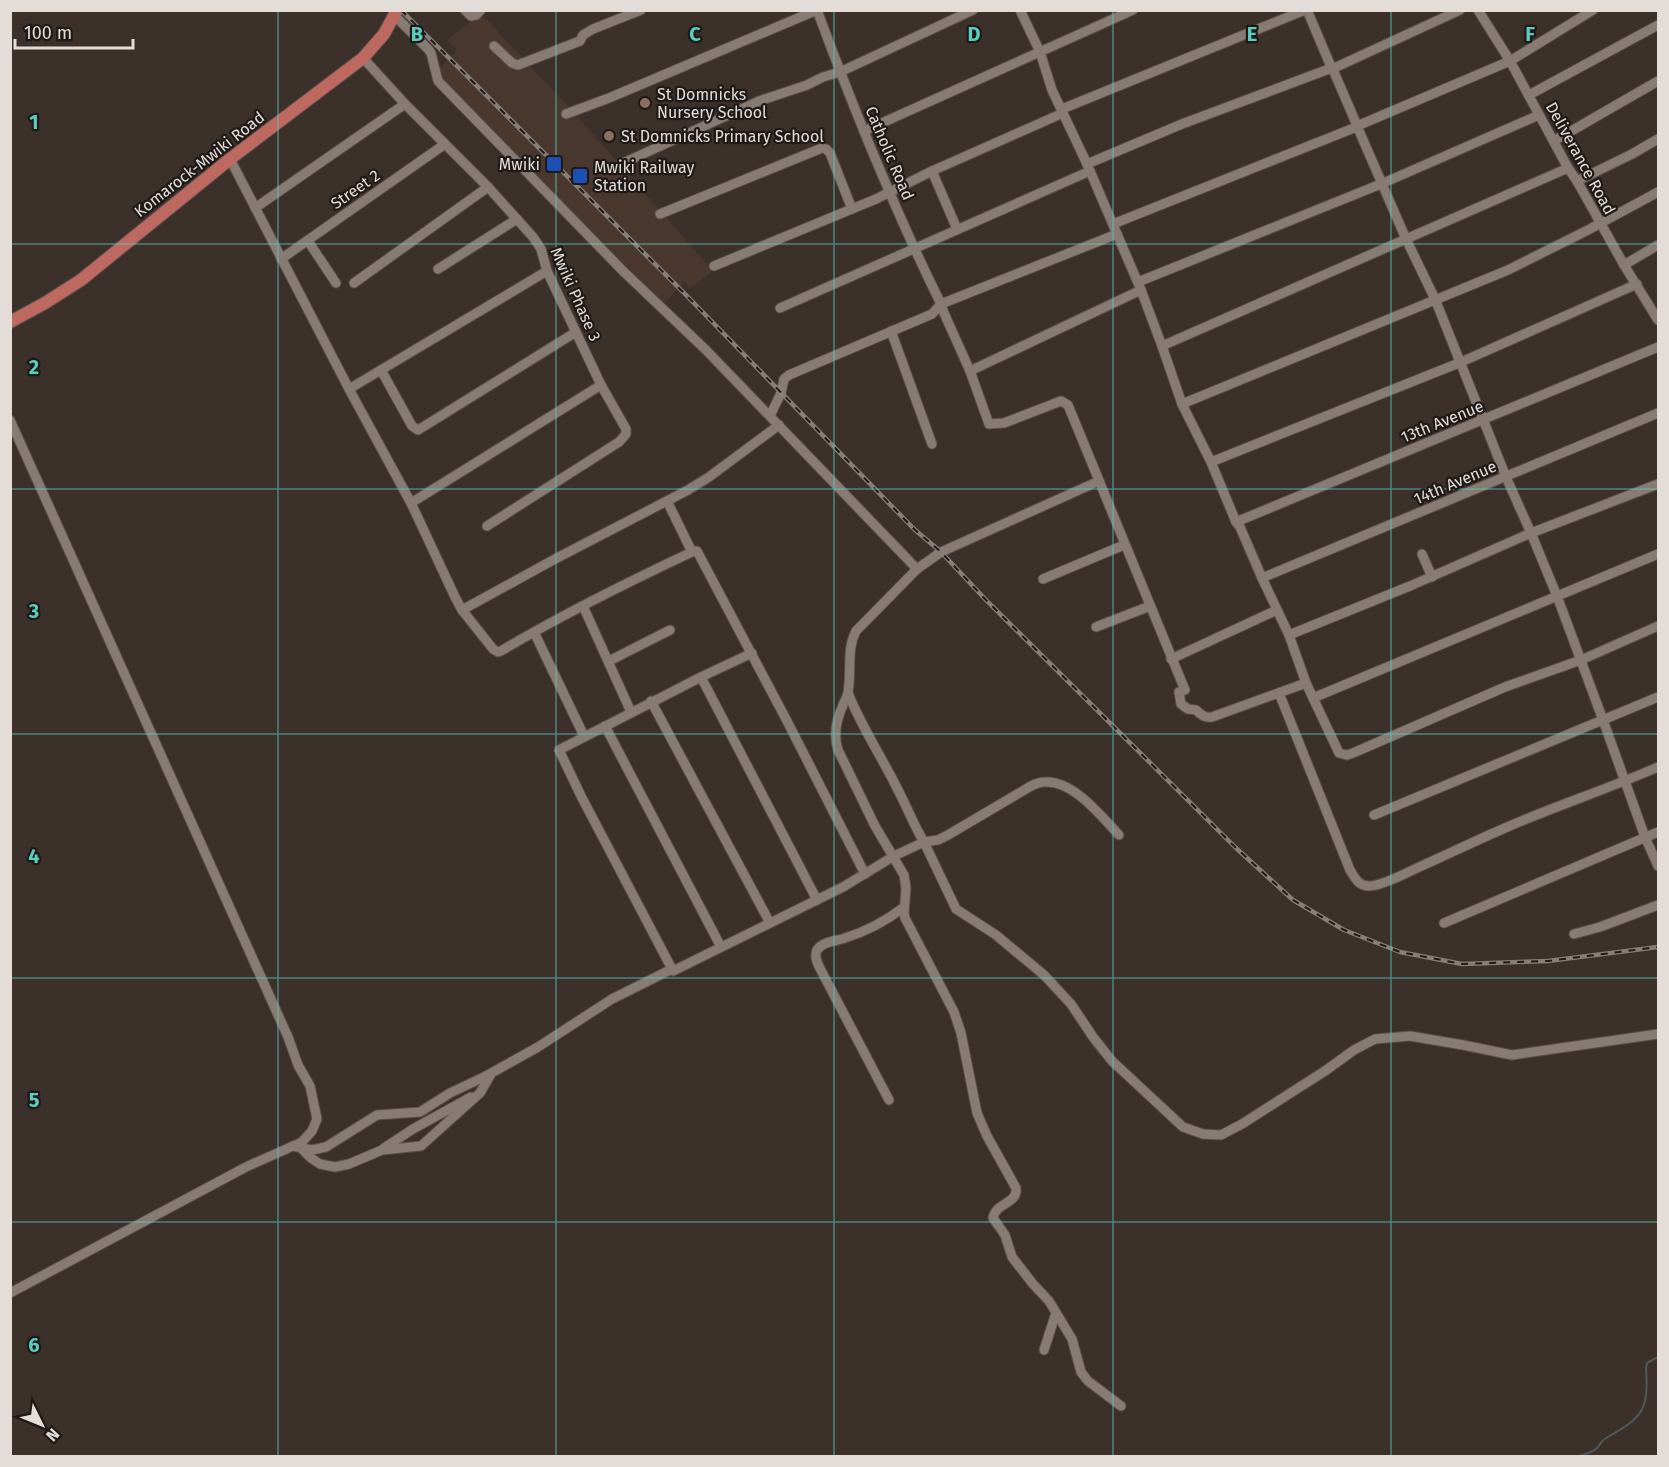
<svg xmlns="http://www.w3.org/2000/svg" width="1669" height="1467" viewBox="0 0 1669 1467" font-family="'Fira Sans',sans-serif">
<rect width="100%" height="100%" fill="#3c302a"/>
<polygon fill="#4a382f" points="481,14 568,106 713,271 691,288 684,282 664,304 435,73 457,50 447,40"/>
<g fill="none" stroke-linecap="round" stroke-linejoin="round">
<path stroke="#4f585a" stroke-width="2" d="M1580,1456c5,-2 13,-4 17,-8 4,-4 4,-7 9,-10 36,-20 43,-27 40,-70l1,-5 11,-6"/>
<g stroke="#594f4a" stroke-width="11">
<g id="minor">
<polyline points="465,10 471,16 476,15 481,10"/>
<path d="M817,10c37,100 77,199 124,294l3,9 26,58 19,53 15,-1 57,-22 7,4 117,285 -6,2 2,12 7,5 8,1c5,5 9,8 16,7l94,-34"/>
<polyline points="1020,10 1040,52 1052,90 1087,164 1141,290 1162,346 1182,404 1211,462 1236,522 1240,527 1262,578 1289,635 1306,683 1339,753 1347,755 1353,753 1505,687 1581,660 1658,626"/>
<polyline points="1307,10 1332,69 1460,10"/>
<polyline points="1478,10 1510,61 1568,168 1577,181 1624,265 1658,320"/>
<polyline points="1593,10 1510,61 1357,126 1406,239 1435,299 1506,477 1531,533 1557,596 1603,720 1645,837 1658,866"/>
<polyline points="395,16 428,49 431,53 438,81 624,272 706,350 917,569"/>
<polyline points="494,46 512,63 518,65 580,41 583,35 593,29 641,10"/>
<polyline points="363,58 405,104 488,187 533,237 541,249 547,271 601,385 626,429 626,434 619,442 487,526"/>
<polyline points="1529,95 1658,25"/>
<polyline points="1062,109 1305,10"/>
<polyline points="566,114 609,98 817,10"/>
<polyline points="864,131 1133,10"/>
<polyline points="1554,141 1658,81"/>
<path d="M230,159l119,230 62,114 44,94 7,13 31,39 5,3 3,-1c62,-37 127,-69 193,-100h3l90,170 78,153"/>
<polyline points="621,164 759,101 807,85 823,77 840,72 973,10"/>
<polyline points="1087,164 1182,124 1329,69 1332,69 1334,72 1356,123 1357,126 1354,128 1113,224"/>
<polyline points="932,171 957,229"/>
<polyline points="1577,181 1632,154 1658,139"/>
<polyline points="255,208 405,104"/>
<polyline points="660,214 822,148 826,149 830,153 852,209"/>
<polyline points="308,241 336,283"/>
<polyline points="281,259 445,144"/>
<polyline points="1624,265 1658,245"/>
<polyline points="714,266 876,199 932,171 1063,113"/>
<polyline points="438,269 517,219"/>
<polyline points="1138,282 1381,184 1539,115"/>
<polyline points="354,283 488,187"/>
<polyline points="780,308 1090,171"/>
<polyline points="891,331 932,444"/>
<polyline points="1162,346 1568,168"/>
<polyline points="381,370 412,426 418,430 576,332"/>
<polyline points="970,371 1141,290"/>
<polyline points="349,389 547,271"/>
<polyline points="1182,404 1508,270 1588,230 1658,192"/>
<polyline points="770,416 781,393 784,379 789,375 932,314 941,304 1117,234"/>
<polyline points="10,420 288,1037 298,1065 310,1086 317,1119 312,1131 302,1142 246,1167 10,1293"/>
<polyline points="1211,462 1459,363 1637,284"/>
<path d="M1099,481l-158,71 -24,17 -61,62c-10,19 -4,40 -8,61 0,4 -3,8 -5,13 -7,15 -10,29 -5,45l37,76 29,49 2,13 -2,25 1,5 49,94 7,21 16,80 10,23 29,52c2,16 -20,14 -23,30l12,17 7,22 21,27 16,17 23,38 9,33 7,9 33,25"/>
<polyline points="667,501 692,552"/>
<polyline points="411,503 601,385"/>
<polyline points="1236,522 1658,347"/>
<polyline points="1422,554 1432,577"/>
<polyline points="1262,578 1658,413"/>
<polyline points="1043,579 1124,545"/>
<polyline points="583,606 631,712"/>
<polyline points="462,610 555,559 688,490 709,477 779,425"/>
<polyline points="1096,627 1150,606"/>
<polyline points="534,632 584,736"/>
<polyline points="1289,635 1410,586 1531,533 1658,484"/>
<polyline points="752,653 701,677 559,750 581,796 673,971 843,887 894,856 924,842 956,909 996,935 1044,975 1071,1004 1093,1037 1112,1061 1183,1127 1203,1134 1221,1135 1242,1124 1325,1071 1354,1050 1375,1039 1410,1036 1463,1045 1512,1055 1658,1034"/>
<polyline points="1171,659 1277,610"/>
<polyline points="609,661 670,630"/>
<polyline points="701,677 817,900"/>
<path d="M848,693c14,35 35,66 51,99 9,17 15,34 25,50l14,-2 10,-5 83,-49c4,-2 9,-4 14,-4 28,-2 56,34 74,53"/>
<path d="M1279,693l71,177c5,8 8,16 20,16 14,-1 34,-12 47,-18 29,-13 58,-27 88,-40 50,-22 103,-39 153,-61"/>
<polyline points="1313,698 1658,554"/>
<polyline points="651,701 770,923"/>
<polyline points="605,726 721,947"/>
<polyline points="1374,815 1658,697"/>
<polyline points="1444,923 1658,832"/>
<polyline points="1574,934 1600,927 1658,905"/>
<path d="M889,1100l-65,-124c-4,-8 -11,-18 -7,-26 5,-8 17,-9 25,-11 23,-7 43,-17 62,-32"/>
<polyline points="293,1146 312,1150 326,1147 377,1115 420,1112 450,1093 486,1076 538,1047 612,999 672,969"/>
<polyline points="300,1147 311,1158 320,1164 335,1167 349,1164 382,1150 421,1146 480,1093 491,1074"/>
<polyline points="384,1148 413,1129 471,1097"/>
<polyline points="1044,1350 1056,1313"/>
</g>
</g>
<g stroke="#594f4a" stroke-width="14">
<polyline id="major" points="10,322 45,303 81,280 230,159 363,58 384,34 397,10"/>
</g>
<use href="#minor" stroke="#887b73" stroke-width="9"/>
<use href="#major" stroke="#bd6960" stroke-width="12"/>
<g stroke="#887e79" stroke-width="4.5">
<polyline id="rail" points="401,10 686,295 914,529 941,552 985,599 1236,848 1293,900 1344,930 1400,952 1462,964 1548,961 1658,947"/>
</g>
<use href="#rail" stroke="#1f1a17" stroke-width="2" stroke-dasharray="7" stroke-linecap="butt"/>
</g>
<path fill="none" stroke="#59cebf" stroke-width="1.5" stroke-opacity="0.55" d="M278,10v1446M556,10v1446M834,10v1446M1113,10v1446M1391,10v1446M10,244h1648M10,489h1648M10,734h1648M10,978h1648M10,1222h1648"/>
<g fill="#8d6e63" stroke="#1f1a17" stroke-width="2">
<circle cx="645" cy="103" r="6"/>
<circle cx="609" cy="136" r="6"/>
</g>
<g fill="#1a4fb4" stroke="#1f1a17" stroke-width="2">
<rect x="546" y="156" width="16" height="16" rx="3"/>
<rect x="572" y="168" width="16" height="16" rx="3"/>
</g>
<g text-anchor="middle" stroke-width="4.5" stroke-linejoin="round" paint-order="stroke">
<g font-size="16" fill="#e3dcd8" stroke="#1f1a17" text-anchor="start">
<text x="657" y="100">St Domnicks<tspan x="657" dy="18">Nursery School</tspan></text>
<text x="621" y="142">St Domnicks Primary School</text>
<text x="540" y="170" text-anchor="end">Mwiki</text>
<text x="594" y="173">Mwiki Railway<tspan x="594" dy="18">Station</tspan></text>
</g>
<g font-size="16" fill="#e3dcd8" stroke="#1f1a17">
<text transform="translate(890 153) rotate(67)" y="6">Catholic Road</text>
<text transform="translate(1581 158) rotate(61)" y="6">Deliverance Road</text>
<text transform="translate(199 164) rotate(-38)" y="6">Komarock-Mwiki Road</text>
<text transform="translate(355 189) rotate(-35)" y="6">Street 2</text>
<text transform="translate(576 294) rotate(66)" y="6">Mwiki Phase 3</text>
<text transform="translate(1442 421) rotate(-22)" y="6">13th Avenue</text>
<text transform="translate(1455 482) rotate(-23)" y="6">14th Avenue</text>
</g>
</g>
<g font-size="20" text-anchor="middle" font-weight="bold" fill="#59cebf" stroke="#1f1a17" stroke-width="4.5" stroke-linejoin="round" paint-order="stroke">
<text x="417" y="41">B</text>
<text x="695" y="41">C</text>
<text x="974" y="41">D</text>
<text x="1252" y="41">E</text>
<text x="1530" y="41">F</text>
<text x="34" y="129">1</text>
<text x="34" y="374">2</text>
<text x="34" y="618">3</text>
<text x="34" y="863">4</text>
<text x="34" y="1107">5</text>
<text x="34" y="1352">6</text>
</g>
<rect width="1669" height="1467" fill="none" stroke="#e3dcd8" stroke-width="24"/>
<g transform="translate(42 1425) rotate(133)" stroke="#1f1a17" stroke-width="4.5" paint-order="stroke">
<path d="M0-4.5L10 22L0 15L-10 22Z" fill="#e3dcd8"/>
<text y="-9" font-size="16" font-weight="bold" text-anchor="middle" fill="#e3dcd8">N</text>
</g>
<path d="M15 39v9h118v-9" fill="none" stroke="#e3dcd8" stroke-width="3"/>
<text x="24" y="39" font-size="18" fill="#e3dcd8" stroke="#1f1a17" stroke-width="4.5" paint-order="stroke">100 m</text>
</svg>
